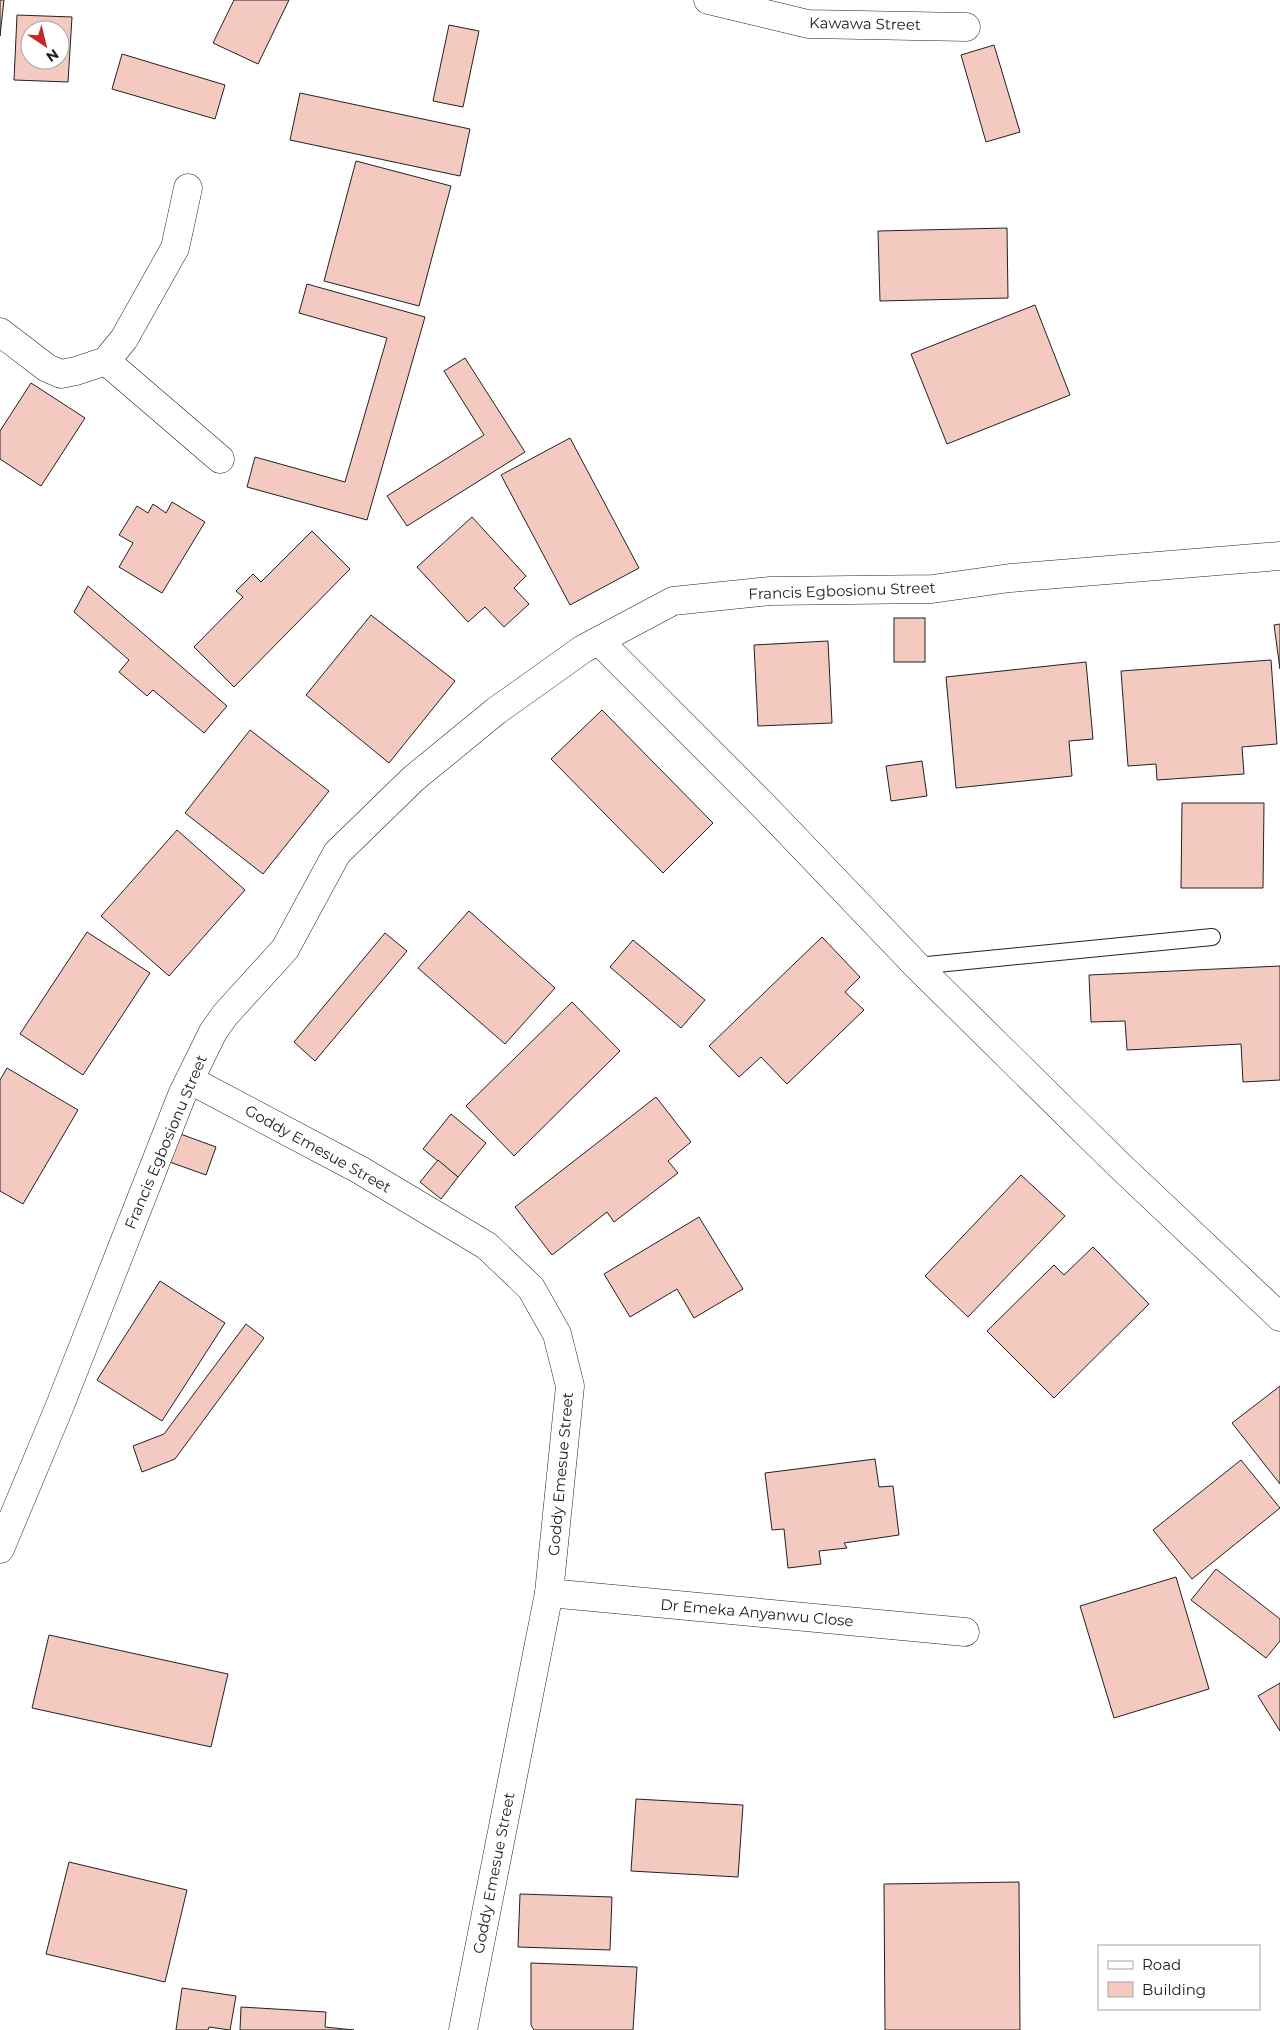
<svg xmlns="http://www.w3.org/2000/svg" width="1280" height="2030" viewBox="0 0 1280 2030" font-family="Montserrat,sans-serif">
<rect width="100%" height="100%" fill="#fff"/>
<g fill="#f3c9c0" stroke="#222" fill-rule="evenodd">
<polygon points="0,0 4,0 0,36"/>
<polygon points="234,0 289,0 258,64 213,43"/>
<path d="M17,15l55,2 -4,65 -54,-2zM30,30h30v30h-30z"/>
<polygon points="449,25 479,31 463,107 433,101"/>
<polygon points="994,45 1020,132 986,142 961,55"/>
<polygon points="122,54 225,85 215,119 112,89"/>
<polygon points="300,93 470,129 460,176 290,140"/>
<polygon points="356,161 451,186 419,306 324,281"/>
<polygon points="1007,228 1008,298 880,301 878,231"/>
<polygon points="307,284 425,317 367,520 247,487 255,457 345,482 387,338 299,313"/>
<polygon points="1035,305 1070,395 947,444 911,354"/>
<polygon points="465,358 525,452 407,526 387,496 484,435 444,371"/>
<polygon points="31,383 85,418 41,486 0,459 0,431"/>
<polygon points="570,438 639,568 570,605 501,475"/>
<polygon points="172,502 205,522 162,593 119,567 133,543 119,535 137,506 148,513 153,504 166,513"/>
<polygon points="472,517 526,576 514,588 529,604 504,627 485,607 468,622 417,567"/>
<polygon points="312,531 350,569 234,687 194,647 243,597 236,591 253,574 261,582"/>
<polygon points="88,586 227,706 204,733 153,690 147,696 119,672 129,660 74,612"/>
<polygon points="371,615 455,681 389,763 306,695"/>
<rect x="894" y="618" width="31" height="44"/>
<polygon points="1280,624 1280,669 1274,625"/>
<polygon points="828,641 832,723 758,726 754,645"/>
<polygon points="1271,660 1277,744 1242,747 1244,774 1157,780 1156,764 1128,766 1121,671"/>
<polygon points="1086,662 1093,739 1069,741 1072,776 956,788 946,677"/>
<polygon points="602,710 713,823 663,873 551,759"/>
<polygon points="250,730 329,791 263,874 185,813"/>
<polygon points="922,761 927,796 891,801 886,766"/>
<polygon points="1182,803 1264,803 1263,888 1181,888"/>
<polygon points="177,830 245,890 169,976 101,916"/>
<polygon points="469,911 555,988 505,1044 418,968"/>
<polygon points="87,932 150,973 83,1075 20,1034"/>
<polygon points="385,933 407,951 315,1061 294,1042"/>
<polygon points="822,937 860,977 845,992 864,1010 787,1084 761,1057 739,1077 709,1046"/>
<polygon points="633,940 705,1000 681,1028 610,967"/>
<polygon points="1280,966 1280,1080 1243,1082 1241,1044 1127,1050 1125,1021 1091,1022 1089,975"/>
<polygon points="572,1002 620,1051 514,1156 466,1106"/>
<polygon points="7,1068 78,1110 23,1204 0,1191 0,1080"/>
<polygon points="656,1097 691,1142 668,1161 678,1173 614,1222 607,1212 552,1255 515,1207"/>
<polygon points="451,1114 486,1143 458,1177 423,1149"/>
<polygon points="175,1132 216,1147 206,1175 164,1160"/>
<polygon points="438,1160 458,1177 441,1199 420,1182"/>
<polygon points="1021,1175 1065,1216 968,1317 925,1276"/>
<polygon points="699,1217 743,1289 694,1318 677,1289 630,1317 604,1274"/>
<polygon points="1093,1247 1149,1304 1054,1398 987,1331 1054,1265 1064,1275"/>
<polygon points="160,1281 225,1323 162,1421 97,1380"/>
<polygon points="246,1324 264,1338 175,1459 142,1472 133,1446 164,1434"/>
<polygon points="1280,1386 1280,1484 1232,1423"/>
<polygon points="875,1459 879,1487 893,1486 899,1535 844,1543 847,1548 819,1551 821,1564 788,1568 784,1529 772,1530 765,1473"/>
<polygon points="1241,1460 1280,1508 1192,1579 1153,1530"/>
<polygon points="1216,1569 1280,1619 1280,1641 1266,1658 1191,1600"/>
<polygon points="1176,1577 1209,1689 1114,1718 1080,1606"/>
<polygon points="49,1635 228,1674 211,1747 32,1708"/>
<polygon points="1280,1683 1280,1731 1258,1696"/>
<polygon points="636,1799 743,1805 738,1877 631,1871"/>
<polygon points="69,1862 187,1890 165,1982 46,1954"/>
<polygon points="1019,1882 1020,2030 885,2030 884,1884"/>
<polygon points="520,1894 612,1897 610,1950 518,1947"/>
<polygon points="531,1963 637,1967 633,2030 534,2030 531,2025"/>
<polygon points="182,1988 236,1996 230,2030 209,2027 208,2030 176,2030"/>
<polygon points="241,2007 326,2012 325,2027 354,2030 240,2030"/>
</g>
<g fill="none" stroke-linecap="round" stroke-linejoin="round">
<g stroke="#222" stroke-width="18">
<polyline id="lane" points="917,966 1212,937"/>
</g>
<g stroke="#222" stroke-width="29">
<g id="street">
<polyline points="708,0 808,24 966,27"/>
<polyline points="0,332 47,368 61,374 76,371 106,361 124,339 175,248 188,188"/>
<polyline points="106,361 220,459"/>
<polyline points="599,641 760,802 917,966 1118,1164 1280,1317"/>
<polyline points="190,1080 360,1170 487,1246 531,1288 557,1334 570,1386 549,1593 463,2030"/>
<polyline points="0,1549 59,1408 182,1095 213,1032 225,1015 285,949 337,853 413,779 496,711 583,649 673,601 770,591 932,589 1010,578 1280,556"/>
<polyline points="549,1593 965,1632"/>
</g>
</g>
<use href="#lane" stroke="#fff" stroke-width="16"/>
<use href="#street" stroke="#fff" stroke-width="28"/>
</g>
<g text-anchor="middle" stroke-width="4" stroke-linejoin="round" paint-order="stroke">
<g font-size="15" fill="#222" stroke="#fff">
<text transform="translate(865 24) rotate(1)" y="5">Kawawa Street</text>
<text transform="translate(842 591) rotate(-2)" y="5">Francis Egbosionu Street</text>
<text transform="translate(166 1142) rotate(-67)" y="5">Francis Egbosionu Street</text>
<text transform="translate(318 1149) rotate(29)" y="5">Goddy Emesue Street</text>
<text transform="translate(561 1474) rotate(-85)" y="5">Goddy Emesue Street</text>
<text transform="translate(757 1613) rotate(5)" y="5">Dr Emeka Anyanwu Close</text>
<text transform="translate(494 1873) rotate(-79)" y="5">Goddy Emesue Street</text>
</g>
</g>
<rect x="1098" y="1945" width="162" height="65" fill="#ffffff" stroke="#a7a7a7"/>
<rect x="1108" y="1961" width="25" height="8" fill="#ffffff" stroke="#a7a7a7"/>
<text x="1142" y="1970" font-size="15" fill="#222222">Road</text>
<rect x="1108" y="1982" width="25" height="15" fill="#f3c9c0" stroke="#a7a7a7"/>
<text x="1142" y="1995" font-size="15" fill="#222222">Building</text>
<g transform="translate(45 45) rotate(145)"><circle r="24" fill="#ffffff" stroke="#a7a7a7"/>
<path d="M0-4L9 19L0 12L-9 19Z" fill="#c62828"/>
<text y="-8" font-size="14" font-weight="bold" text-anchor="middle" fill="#222222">N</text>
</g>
</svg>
